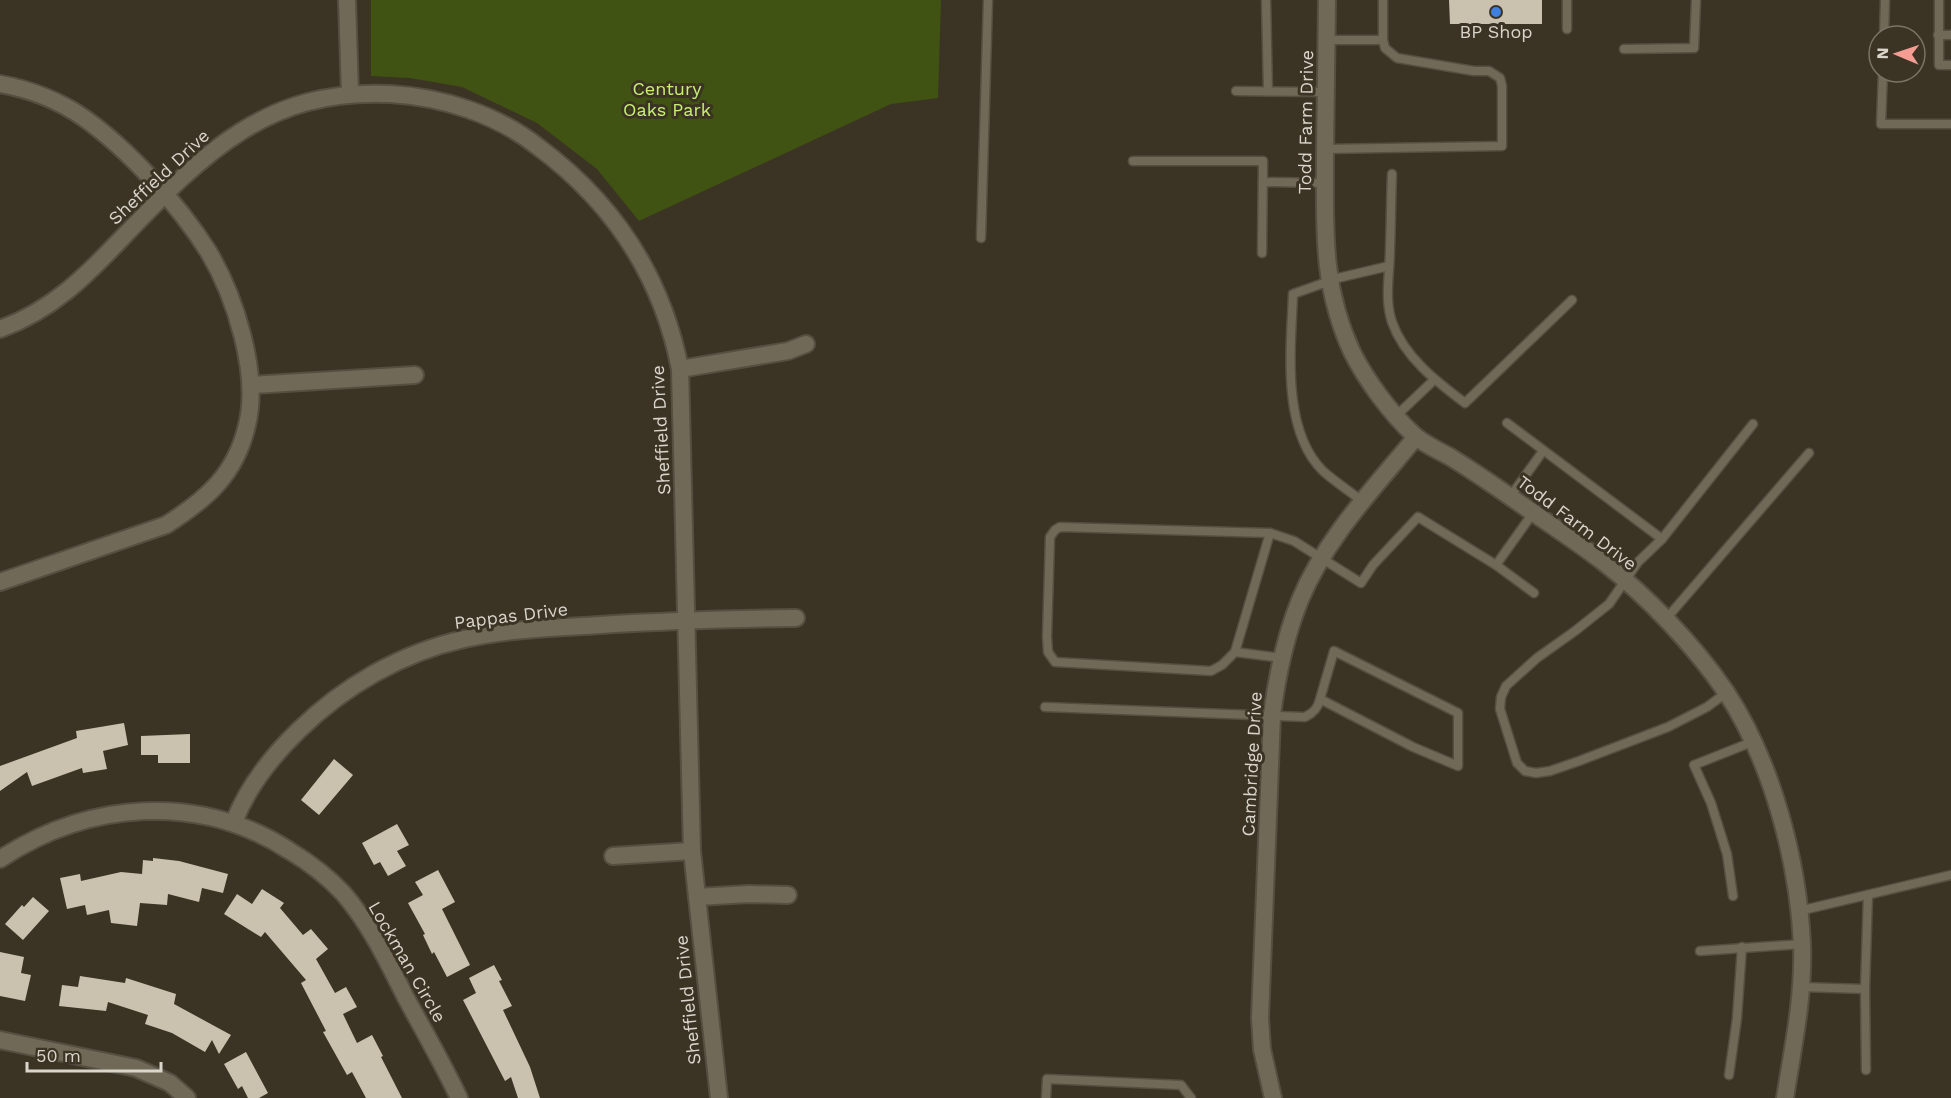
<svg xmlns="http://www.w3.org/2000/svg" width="1951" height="1098" viewBox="0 0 1951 1098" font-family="'Work Sans',sans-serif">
<rect width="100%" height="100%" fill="#3b3424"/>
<polygon fill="#415312" points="371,0 941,0 938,98 891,104 639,221 597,169 537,123 462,87 410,78 371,76"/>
<g fill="#cbc1af">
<polygon points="1449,0 1542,0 1542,24 1450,24"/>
<polygon points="124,723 128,745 103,751 107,769 83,773 82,768 32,786 27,772 0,791 0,766 77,738 76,731"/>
<polygon points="190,734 190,763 158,763 158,755 141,755 141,736"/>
<polygon points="334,759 353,775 319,815 301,800"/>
<polygon points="397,824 409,845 397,851 406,866 388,876 380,862 374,865 362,843"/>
<polygon points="153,858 179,861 228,874 223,893 202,888 199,902 168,894 167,905 140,903 137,926 111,923 109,910 87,915 85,905 67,909 60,878 80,874 81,881 121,872 142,874 143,860 153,861"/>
<polygon points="438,870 455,902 442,909 470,965 447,977 434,952 432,954 423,935 425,934 408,903 423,895 415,882"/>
<polygon points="262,889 284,903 280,908 303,935 311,929 328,949 316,959 335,993 346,987 357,1007 343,1014 357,1043 372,1035 383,1056 381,1057 402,1098 366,1098 352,1072 347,1075 323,1032 326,1031 301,983 306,980 265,932 261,937 224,914 237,894 252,904"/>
<polygon points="33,897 49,911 23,940 5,924 22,905 24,907"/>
<polygon points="0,952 24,957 21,973 31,975 25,1001 0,996"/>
<polygon points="494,965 502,980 499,981 512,1006 503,1010 530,1067 540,1098 518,1098 511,1077 505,1081 463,1000 476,993 469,978"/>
<polygon points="80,976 125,983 126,978 176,994 174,1004 231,1035 219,1054 212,1040 205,1052 172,1033 145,1024 148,1015 108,1002 106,1011 59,1006 62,985 78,987"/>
<polygon points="246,1052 268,1093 259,1098 248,1098 242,1086 238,1089 224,1064"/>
</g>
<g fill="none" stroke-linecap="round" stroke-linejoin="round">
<g stroke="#554f42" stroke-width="11">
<g id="lane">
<polyline points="1266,0 1268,91"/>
<polyline points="1567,0 1567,29"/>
<polyline points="1939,0 1939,65 1951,65"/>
<polyline points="1938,35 1951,35"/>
<polyline points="1884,36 1885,0"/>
<polyline points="1327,40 1383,40 1383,0"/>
<polyline points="1624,49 1694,48 1696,0"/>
<polyline points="1883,72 1881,124 1951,124"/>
<polyline points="1236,91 1326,92"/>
<polyline points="1325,149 1502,146 1502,86 1500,78 1489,71 1474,71 1397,58 1385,48 1383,40"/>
<polyline points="1133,161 1263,161 1262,253"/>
<path d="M1392,174c-1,25 -1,49 -2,74 0,24 -6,50 2,74 12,35 45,60 73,81l107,-103"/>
<polyline points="1263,182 1325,183"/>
<polyline points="981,238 988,0"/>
<polyline points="1396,416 1434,380"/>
<polyline points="1507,423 1662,539"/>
<polyline points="1510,497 1543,451"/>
<path d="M1363,502c-13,-11 -28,-20 -40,-31 -42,-41 -32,-124 -30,-177l45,-16 51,-12"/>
<polyline points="1496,565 1533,513"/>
<polyline points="1666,619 1809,453"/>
<polyline points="1235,652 1270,533"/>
<polyline points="1282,658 1235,652 1222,665 1211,671 1055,662 1048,652 1047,637 1050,537 1055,530 1060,527 1270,533 1294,541 1361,583 1373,565 1418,517 1496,565 1534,593"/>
<polyline points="1726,693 1707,707 1668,727 1579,761 1550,771 1536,773 1525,771 1517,763 1500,709 1501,697 1506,686 1537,658 1575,631 1609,604 1638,562 1662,539 1753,424"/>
<path d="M1045,707l260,10c9,-4 13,-9 15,-18l14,-48 124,62v53l-45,-19 -93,-48"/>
<polyline points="1733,896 1727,854 1711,803 1694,765 1752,742"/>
<polyline points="1799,911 1951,875"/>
<polyline points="1700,951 1802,944"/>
<polyline points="1801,987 1865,989 1868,895"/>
<polyline points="1865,989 1866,1070"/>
<polyline points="1729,1075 1737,1018 1742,947"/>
<polyline points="1046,1098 1047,1079 1181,1085 1191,1098"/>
</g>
</g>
<g stroke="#554f42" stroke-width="20">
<g id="street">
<polyline points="347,0 350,94"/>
<path d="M1327,0c-1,52 -1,104 -2,155 0,72 -4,130 27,197 14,28 39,62 62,83 11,10 26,16 38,23 21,13 40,26 60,40 30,21 61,41 90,63 45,35 92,84 124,131 46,70 72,168 76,252 2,52 -9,103 -17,154"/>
<path d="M0,84c29,5 60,17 84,34 44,31 95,87 124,133 27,45 52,123 39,174 -11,49 -40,74 -81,100l-166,57"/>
<path d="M0,329c51,-18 85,-52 122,-91 80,-83 143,-150 268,-144 52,3 106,20 147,52 76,56 125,130 143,223l12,482 27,247"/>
<polyline points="680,369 788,351 806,344"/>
<polyline points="252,385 415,375"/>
<path d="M234,822c14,-36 37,-65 65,-92 45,-44 102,-77 165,-91 44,-10 91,-11 136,-14 65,-4 130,-6 196,-7"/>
<polyline points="613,856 692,851"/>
<path d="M0,859c89,-58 199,-67 290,-8 20,12 37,25 53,42 27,31 45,69 63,105 18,33 37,66 53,100"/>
<polyline points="697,897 749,894 788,895"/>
<polyline points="0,1040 136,1068 170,1083 187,1098"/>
<path d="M1273,1098l-11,-49 -2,-31 12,-303c5,-39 13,-78 28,-115 25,-61 74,-112 116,-163"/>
</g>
</g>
<use href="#lane" stroke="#716958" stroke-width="8"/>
<use href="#street" stroke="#716958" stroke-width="16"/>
</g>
<circle fill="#3f7fe0" stroke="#3b3424" stroke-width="2" cx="1496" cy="12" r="6"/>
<g text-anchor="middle" stroke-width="6" stroke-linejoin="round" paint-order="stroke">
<g font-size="18" fill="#d9d5cb" stroke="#3b3424">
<text x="1496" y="38">BP Shop</text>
</g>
<g font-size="18" fill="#c8f072" stroke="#3b3424">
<text x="667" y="95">Century<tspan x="667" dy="21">Oaks Park</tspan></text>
</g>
<g font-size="18" fill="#d9d5cb" stroke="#3b3424">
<text transform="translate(1306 122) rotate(-89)" y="6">Todd Farm Drive</text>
<text transform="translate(159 177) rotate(-43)" y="6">Sheffield Drive</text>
<text transform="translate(661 430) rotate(-93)" y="6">Sheffield Drive</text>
<text transform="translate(1577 523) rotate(37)" y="6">Todd Farm Drive</text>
<text transform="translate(511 616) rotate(-7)" y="6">Pappas Drive</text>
<text transform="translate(1252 764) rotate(-87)" y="6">Cambridge Drive</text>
<text transform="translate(407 962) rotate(60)" y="6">Lockman Circle</text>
<text transform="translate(688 1000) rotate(-96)" y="6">Sheffield Drive</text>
</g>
</g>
<g transform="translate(1897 54) rotate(272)"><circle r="28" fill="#3b3424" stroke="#7a7467" stroke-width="1.5"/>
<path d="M0-4.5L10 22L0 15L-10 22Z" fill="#f59c93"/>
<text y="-9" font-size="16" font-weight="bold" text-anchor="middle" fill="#d9d5cb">N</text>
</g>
<path d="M27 1062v9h134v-9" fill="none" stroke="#d9d5cb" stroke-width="3"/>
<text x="36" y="1062" font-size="18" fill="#d9d5cb" stroke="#3b3424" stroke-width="4.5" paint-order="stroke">50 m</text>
</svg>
